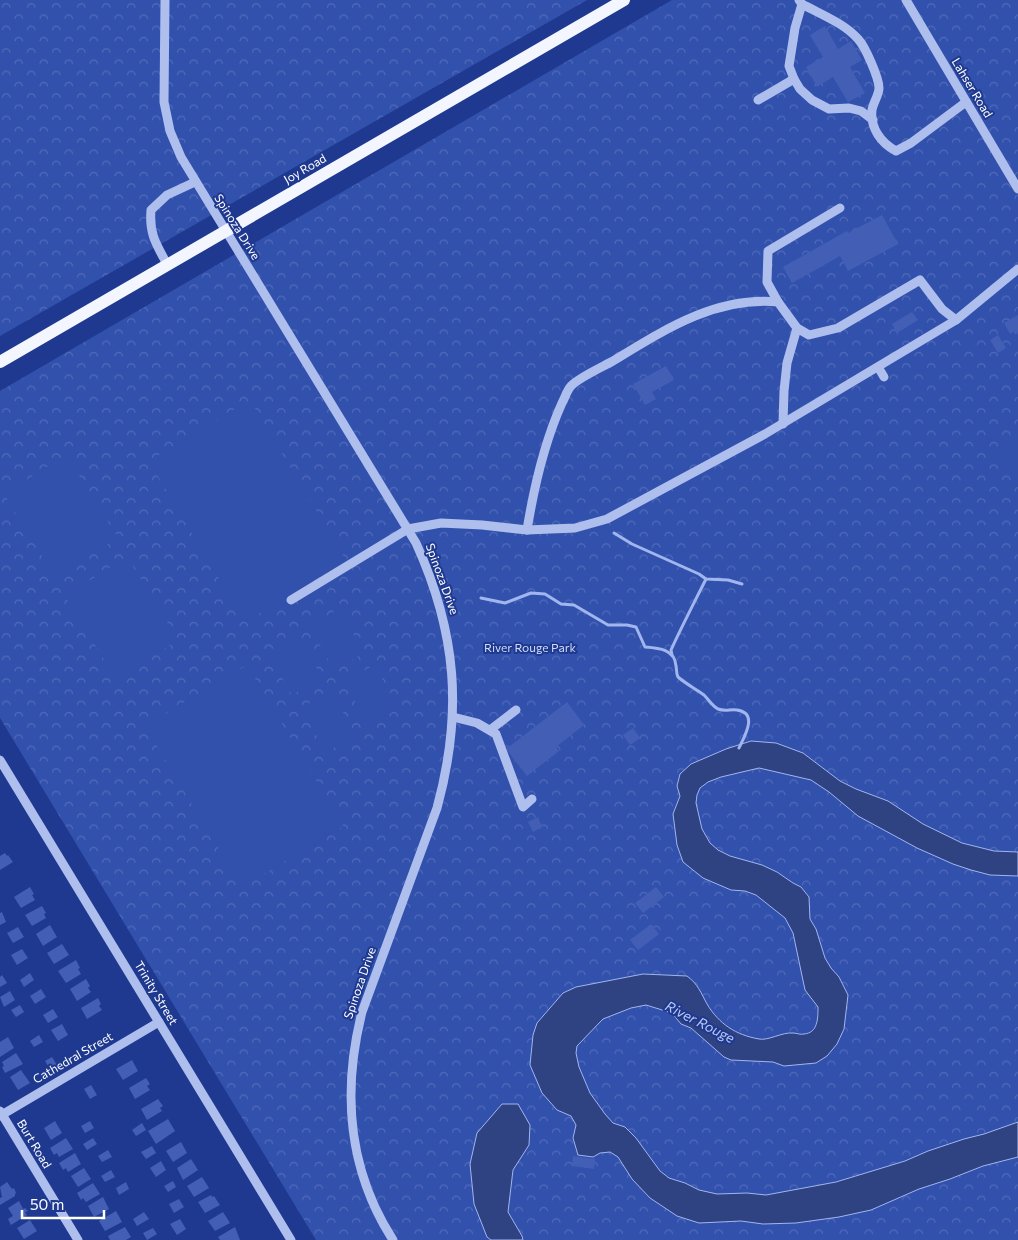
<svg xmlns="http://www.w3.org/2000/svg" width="1018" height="1240" viewBox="0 0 1018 1240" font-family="Commissioner,sans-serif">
<defs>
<pattern id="park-crowns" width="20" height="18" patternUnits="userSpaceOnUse" patternTransform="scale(1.25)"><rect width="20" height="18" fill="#3251ad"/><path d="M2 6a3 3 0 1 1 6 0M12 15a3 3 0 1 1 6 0" fill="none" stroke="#516bb9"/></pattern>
</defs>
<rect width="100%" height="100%" fill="#1e398f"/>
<g fill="url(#park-crowns)">
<polygon points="0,0 587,0 0,336"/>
<polygon points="672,0 1018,0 1018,1240 316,1240 0,718 0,391"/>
</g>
<g fill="#3251ad">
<polygon points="250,400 346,561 245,622 149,461"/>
<polygon points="1018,435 1018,487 997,452"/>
<polygon points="66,455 118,538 55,577 4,494"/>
<polygon points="127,557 178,640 116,679 65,596"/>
<polygon points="339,609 364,653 334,670 309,626"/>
<polygon points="297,634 322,678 292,695 267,652"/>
<polygon points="247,665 343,826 242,887 145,726"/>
<polygon points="374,665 399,708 369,726 344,682"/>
<polygon points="331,691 356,735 326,752 301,708"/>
</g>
<g fill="#2f4383" stroke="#a1b6ef">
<path d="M751,741l25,2 27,10 37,28 16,8 32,12 35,23 39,19 32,8 24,1v24l-28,-1 -19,-5 -18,-6 -36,-16 -59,-32 -29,-24 -18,-12 -52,-12 -38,9 -13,5 -8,6 -3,7 -1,8 6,26 8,14 8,7 12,6 32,9 15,7 16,11 8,4 8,10 1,22 6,10 9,29 6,10 8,9 9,18 -4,34 -7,15 -10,12 -11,7 -32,3 -11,-4 -42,-2 -7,-3 -33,-29 -10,-4 -9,-11 -26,-8 -15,3 -28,11 -26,27 -1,7 3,14 11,26 15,21 8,9 12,4 11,11 24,33 9,7 16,5 14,7 18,4 30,-1 19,2 70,-13 69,-21 23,-10 36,-12 20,-5 34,-12v35l-35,9 -33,13 -31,10 -48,21 -32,7 -43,6 -33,1 -22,-3 -42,2 -22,-7 -27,-18 -18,-19 -14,-22 -8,-5 -10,1 -7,4 -15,-2 -5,-17 3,-13 -5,-9 -14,-6 -15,-17 -12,-28 3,-30 4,-12 26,-30 13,-6 67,-13 44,2c11,8 14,17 20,28 12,20 29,31 52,35 9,2 23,-7 34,-6 4,0 7,2 11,1 14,-1 14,-16 14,-27l-13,-17 -12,-57 -8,-15 -29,-23 -11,-4 -14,-1 -28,-12 -20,-16 -6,-17 -4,-31 7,-18 -3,-10 3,-12 11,-10 35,-15z"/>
<polygon points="502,1104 518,1104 530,1125 529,1145 513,1170 508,1212 522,1236 523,1240 491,1240 487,1237 474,1204 470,1164 477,1133"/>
</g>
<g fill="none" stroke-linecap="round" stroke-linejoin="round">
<g stroke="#a1b6ef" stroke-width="3">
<polyline points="614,533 632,544 699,574 706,579 728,580 742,584"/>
<path d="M481,598l24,5 26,-10 14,1 16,10 13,1 34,20h19l9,2 9,20c13,1 30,2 31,19 1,5 0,7 2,11 8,7 18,12 26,18 5,5 8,11 14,14 7,3 12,0 19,1 22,3 7,27 2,38"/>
<path d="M672,655l-1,-5c11,-24 23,-47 35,-71"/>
</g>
</g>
<g fill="#435fb5">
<polygon points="825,26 838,49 851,41 862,60 850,67 865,93 848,102 833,77 817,87 806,67 823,57 810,35"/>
<polygon points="882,215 898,244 848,271 840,256 792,283 783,267 847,231 848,233"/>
<polygon points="912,312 918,320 897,333 892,324"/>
<polygon points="1018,315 1018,335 1015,331 1010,334 1004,323"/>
<polygon points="998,335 1006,348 998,353 990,340"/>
<polygon points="666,366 674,380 652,392 656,399 645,405 633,384"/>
<polygon points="567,702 584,725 556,747 559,751 527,776 506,749"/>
<polygon points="633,728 640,738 630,745 623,735"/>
<polygon points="538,817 542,827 533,832 528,822"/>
<polygon points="5,853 7,856 8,855 13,862 0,870 0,856"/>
<polygon points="30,887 34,894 32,895 35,900 21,908 14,897"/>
<polygon points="656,887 664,897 643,913 635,903"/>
<polygon points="42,906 46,913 44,914 46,918 32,926 25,915"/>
<polygon points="2,912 6,922 0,925 0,913"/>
<polygon points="651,924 659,934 638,950 630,940"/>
<polygon points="50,925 57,937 43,946 36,934"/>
<polygon points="18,927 24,937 13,943 7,933"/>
<polygon points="62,944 69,955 54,964 47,953"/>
<polygon points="22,949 28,958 17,965 11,955"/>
<polygon points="76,960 80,968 78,969 81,974 66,983 58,971"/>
<polygon points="30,973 34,980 24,987 20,980"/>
<polygon points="2,975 7,983 0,987 0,977"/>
<polygon points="86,979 90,986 88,988 91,992 77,1001 70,989"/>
<polygon points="41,989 46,997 35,1004 30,996"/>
<polygon points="10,991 15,1000 4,1007 0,997"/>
<polygon points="98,998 101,1004 99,1006 102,1010 87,1019 81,1008"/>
<polygon points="20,1005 24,1012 16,1017 11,1010"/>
<polygon points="53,1009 58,1017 48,1023 43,1015"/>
<polygon points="62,1024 68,1035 58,1041 51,1030"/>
<polygon points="39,1035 43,1042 34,1047 30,1041"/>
<polygon points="8,1037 14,1048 0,1057 0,1042"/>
<polygon points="16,1053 23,1064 5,1073 2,1067 4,1066 2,1062"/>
<polygon points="52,1057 58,1067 51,1071 45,1061"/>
<polygon points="132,1060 138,1071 123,1080 116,1069"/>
<polygon points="21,1070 30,1083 18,1090 10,1077"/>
<polygon points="146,1078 150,1084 147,1086 150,1090 135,1099 129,1088"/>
<polygon points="91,1085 97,1095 90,1099 84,1089"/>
<polygon points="158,1099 163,1106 160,1108 162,1111 147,1120 141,1109"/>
<polygon points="168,1119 175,1131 156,1144 148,1131"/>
<polygon points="55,1121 62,1133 51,1140 44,1128"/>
<polygon points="90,1121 94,1128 85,1133 81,1126"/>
<polygon points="142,1123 146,1130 136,1136 132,1130"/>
<polygon points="66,1138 73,1149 59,1157 57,1153 54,1155 50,1148"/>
<polygon points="93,1138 97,1144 87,1150 83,1144"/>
<polygon points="181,1142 187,1153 173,1162 166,1151"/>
<polygon points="152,1146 156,1153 146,1159 141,1152"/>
<polygon points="108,1150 112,1157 102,1162 98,1156"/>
<polygon points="75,1153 81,1164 68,1172 66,1168 63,1170 59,1163"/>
<polygon points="573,1156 595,1159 594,1169 572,1166"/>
<polygon points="191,1159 198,1170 183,1180 177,1168"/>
<polygon points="161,1161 166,1170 156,1177 150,1168"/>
<polygon points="84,1168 91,1179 78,1187 71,1176"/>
<polygon points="111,1170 115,1177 105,1182 101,1176"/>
<polygon points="202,1177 209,1188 194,1197 187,1186"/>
<polygon points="173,1181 176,1187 168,1192 164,1186"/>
<polygon points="7,1182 12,1189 14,1188 16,1193 15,1194 15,1196 0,1205 0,1198 2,1197 0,1187"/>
<polygon points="126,1182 129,1189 119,1195 116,1188"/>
<polygon points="93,1183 100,1194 86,1202 83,1198 81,1200 77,1193"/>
<polygon points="211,1195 212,1197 214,1196 220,1205 205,1213 198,1202"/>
<polygon points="103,1197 109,1209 94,1217 88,1206"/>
<polygon points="179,1199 184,1207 174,1213 169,1204"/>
<polygon points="19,1201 23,1209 25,1208 28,1211 25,1212 27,1215 11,1225 8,1219 13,1216 8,1208"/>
<polygon points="116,1211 122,1222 105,1231 99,1221"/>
<polygon points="144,1212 149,1219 137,1226 133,1219"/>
<polygon points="223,1212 230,1223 215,1231 208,1221"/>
<polygon points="180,1219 186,1229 177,1235 170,1224"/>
<polygon points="30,1220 37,1231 24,1239 17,1228"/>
<polygon points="125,1227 131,1237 126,1240 110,1240 108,1236"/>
<polygon points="235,1227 240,1240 220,1240 218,1237"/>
<polygon points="153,1228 157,1234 147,1240 143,1233"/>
</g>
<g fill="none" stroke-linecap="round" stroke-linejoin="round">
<g stroke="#aebeed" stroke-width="9">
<path d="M165,0l-1,102 6,29 11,26 235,386c41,90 47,170 21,265l-75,204c-20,79 -14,158 31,228"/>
<path d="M799,0l3,4c18,10 42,19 56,35 7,7 21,39 21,49 0,7 -6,15 -7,22 -2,18 9,33 24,41l15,-8 55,-41"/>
<polyline points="906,0 1018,189"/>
<polyline points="802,4 795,28 789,66 794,79 800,89 812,100 829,109 849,108 861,111 873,120"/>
<polyline points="758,100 794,79"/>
<path d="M167,264c-11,-20 -18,-30 -16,-54l16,-15 28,-13"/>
<polyline points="778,302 767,282 768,251 840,208"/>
<polyline points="878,367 884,377"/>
<polyline points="783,424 784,391 787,363 797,328"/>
<path d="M527,530c7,-43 17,-87 35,-127 3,-5 5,-13 9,-17 7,-8 31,-19 42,-25 51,-31 103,-65 165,-59l19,26 12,7 29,-7 82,-48 22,29 14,11"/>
<polyline points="291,600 408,529 441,523 482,525 527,530 575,528 607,519 765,434 956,320 1018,269"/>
<polyline points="453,717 477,723 496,734 523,807 532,799"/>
<polyline points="490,730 516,710"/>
<polyline points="0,760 291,1240"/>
<polyline points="0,1111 78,1240"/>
<polyline points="0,1116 159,1022"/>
</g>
<polyline stroke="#f4f6ff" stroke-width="12" points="0,362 624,0"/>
</g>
<g text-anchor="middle" stroke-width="4" stroke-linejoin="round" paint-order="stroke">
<g font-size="12" fill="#fff" stroke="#1e398f">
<text transform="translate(972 88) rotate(59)" y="4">Lahser Road</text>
<text transform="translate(305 169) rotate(-30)" y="4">Joy Road</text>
<text transform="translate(237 227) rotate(58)" y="4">Spinoza Drive</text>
<text transform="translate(442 579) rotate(70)" y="4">Spinoza Drive</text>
<text transform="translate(360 983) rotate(-71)" y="4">Spinoza Drive</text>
<text transform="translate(156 993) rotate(59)" y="4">Trinity Street</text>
<text transform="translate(73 1058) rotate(-30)" y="4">Cathedral Street</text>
<text transform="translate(34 1144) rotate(59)" y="4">Burt Road</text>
</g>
<g font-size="12" fill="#d3ddf9" stroke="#1e398f">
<text x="530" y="652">River Rouge Park</text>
</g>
<g font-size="14" font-style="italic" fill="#bac9f4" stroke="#1e398f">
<text transform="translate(700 1022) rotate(27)" y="5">River Rouge</text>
</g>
</g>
<path d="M22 1210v8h82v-8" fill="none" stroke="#ffffff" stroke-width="2.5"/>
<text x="30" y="1210" font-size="15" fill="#ffffff" stroke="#1e398f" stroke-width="4" paint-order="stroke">50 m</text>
</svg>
